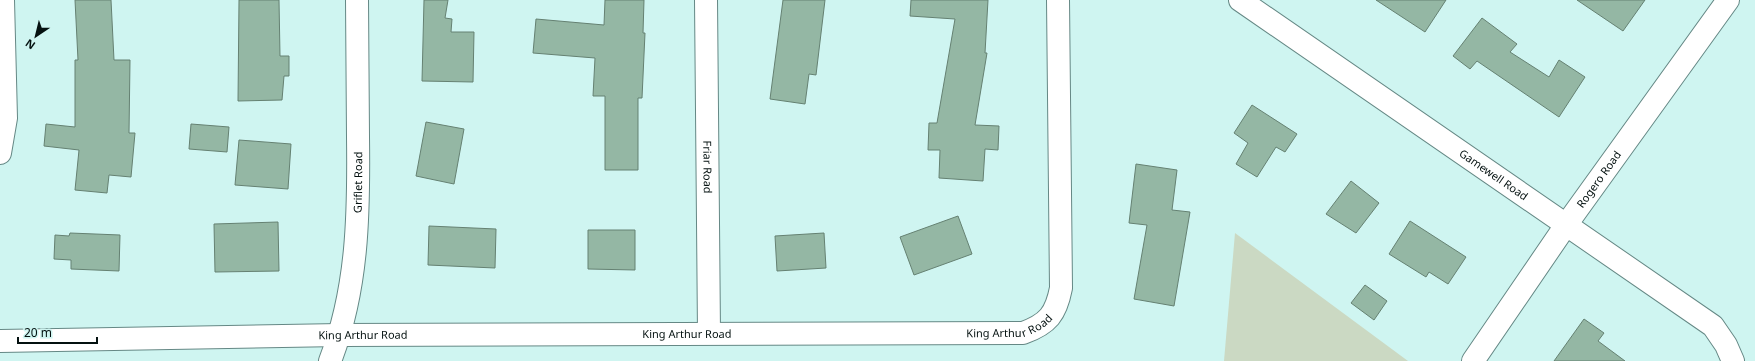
<svg xmlns="http://www.w3.org/2000/svg" width="1755" height="361" viewBox="0 0 1755 361" font-family="'Noto Sans',sans-serif">
<rect width="100%" height="100%" fill="#cff5f1"/>
<polygon fill="#cbd9c3" points="1235,233 1408,361 1224,361"/>
<g fill="#94b7a4" stroke="#658172">
<polygon points="75,0 111,0 114,60 130,60 129,133 135,133 131,177 109,175 107,193 75,190 79,150 44,146 46,124 75,127 75,60 78,60"/>
<polygon points="239,0 279,0 280,56 289,56 289,76 284,76 282,100 238,101"/>
<polygon points="424,0 448,0 445,18 452,19 451,32 474,32 473,82 422,81"/>
<polygon points="605,0 644,0 643,33 645,33 642,98 638,98 638,170 605,170 605,96 593,96 595,58 533,53 536,19 604,25"/>
<polygon points="783,0 825,0 816,75 809,74 805,104 770,99"/>
<polygon points="911,0 988,0 985,53 987,53 975,125 999,126 998,150 985,149 983,181 939,178 940,150 928,150 929,123 937,123 955,19 910,16"/>
<polygon points="1376,0 1446,0 1425,32"/>
<polygon points="1577,0 1645,0 1623,31"/>
<polygon points="1482,18 1517,44 1510,52 1549,77 1559,60 1585,77 1559,117 1477,61 1470,69 1453,56"/>
<polygon points="1252,105 1297,134 1285,152 1276,147 1257,177 1236,164 1248,143 1234,133"/>
<polygon points="426,122 464,129 454,184 416,176"/>
<polygon points="191,124 229,127 227,152 189,149"/>
<polygon points="239,140 291,144 288,189 235,185"/>
<polygon points="1136,164 1177,170 1172,210 1190,212 1174,306 1134,299 1147,225 1129,223"/>
<polygon points="1351,181 1379,203 1356,233 1326,214"/>
<polygon points="958,216 972,254 914,275 900,237"/>
<polygon points="1410,221 1466,257 1448,284 1429,272 1426,277 1389,254"/>
<polygon points="278,222 279,271 215,272 214,224"/>
<polygon points="429,226 496,229 495,268 428,265"/>
<polygon points="588,230 635,230 635,270 588,269"/>
<polygon points="70,233 120,235 119,271 71,269 71,260 54,259 55,235 69,236"/>
<polygon points="824,233 826,268 777,271 775,236"/>
<polygon points="1365,285 1387,301 1374,320 1351,303"/>
<polygon points="1584,319 1604,333 1598,341 1625,361 1554,361"/>
</g>
<g fill="none" stroke-linecap="round" stroke-linejoin="round">
<g stroke="#658885" stroke-width="24">
<g id="minor">
<path id="s1" d="M706,0l3,333"/>
<path id="s2" d="M1240,0l473,326 13,19 7,16"/>
<polyline points="0,153 6,118 3,0"/>
<path id="s3" d="M0,341l340,-6 683,-2c25,-9 33,-19 38,-45l-3,-288"/>
<path id="s4" d="M330,361c28,-72 29,-148 28,-224 0,-46 -1,-91 -1,-137"/>
</g>
</g>
<g stroke="#658885" stroke-width="24">
<g id="major">
<path id="s5" d="M1473,361l93,-136 162,-225"/>
</g>
</g>
<use href="#minor" stroke="#fff" stroke-width="22"/>
<use href="#major" stroke="#fff" stroke-width="22"/>
</g>
<g text-anchor="middle" stroke-width="3.5" stroke-linejoin="round" paint-order="stroke">
<g font-size="11" fill="#041110" stroke="#cff5f1">
<text dy="4" stroke="none"><textPath href="#s1" startOffset="167">Friar Road</textPath></text>
<text dy="4" stroke="none"><textPath href="#s2" startOffset="308">Gamewell Road</textPath></text>
<text dy="4" stroke="none"><textPath href="#s5" startOffset="221">Rogero Road</textPath></text>
<text dy="4" stroke="none"><textPath href="#s4" startOffset="182">Griflet Road</textPath></text>
<text dy="4" stroke="none"><textPath href="#s3" startOffset="1011">King Arthur Road</textPath></text>
<text dy="4" stroke="none"><textPath href="#s3" startOffset="687">King Arthur Road</textPath></text>
<text dy="4" stroke="none"><textPath href="#s3" startOffset="363">King Arthur Road</textPath></text>
</g>
</g>
<g transform="translate(36 36) rotate(215)" stroke="#cff5f1" stroke-width="3" paint-order="stroke">
<path d="M0-3L7 15L0 10L-7 15Z" fill="#041110"/>
<text y="-6" font-size="11" font-weight="bold" text-anchor="middle" fill="#041110">N</text>
</g>
<path d="M18 337v6h79v-6" fill="none" stroke="#041110" stroke-width="2"/>
<text x="24" y="337" font-size="12" fill="#041110" stroke="#cff5f1" stroke-width="3" paint-order="stroke">20 m</text>
</svg>
